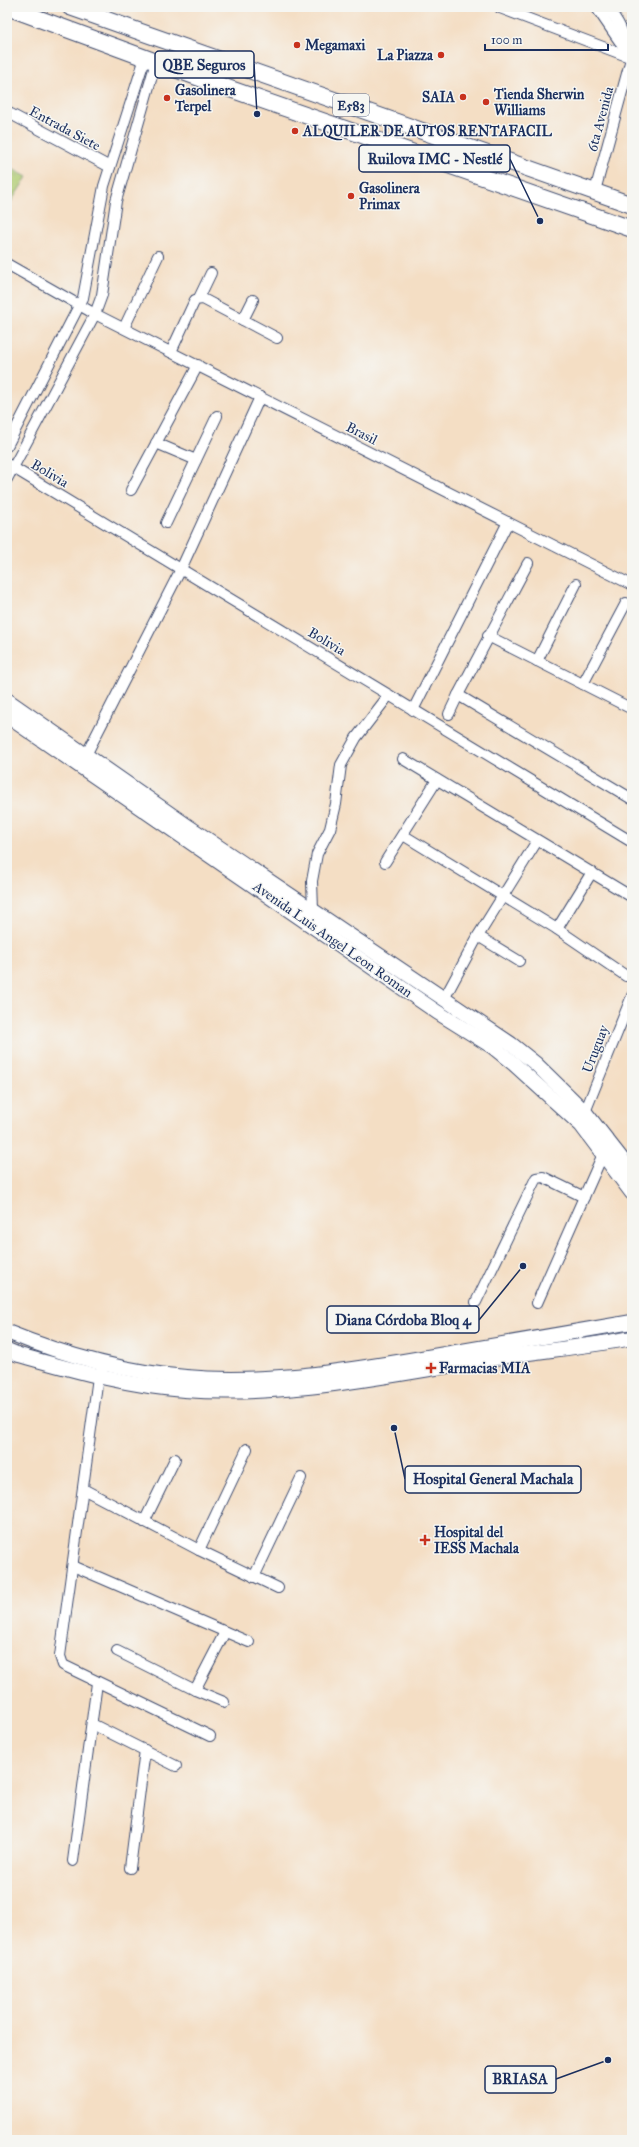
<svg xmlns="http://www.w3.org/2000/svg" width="639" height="2147" viewBox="0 0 639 2147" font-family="'IM FELL Great Primer',serif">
<defs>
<pattern id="park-crowns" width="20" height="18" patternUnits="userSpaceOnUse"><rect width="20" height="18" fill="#b1cc73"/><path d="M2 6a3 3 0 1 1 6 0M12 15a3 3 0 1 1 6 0" fill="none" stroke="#8fa662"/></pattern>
</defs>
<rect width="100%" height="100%" fill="#f6f6f2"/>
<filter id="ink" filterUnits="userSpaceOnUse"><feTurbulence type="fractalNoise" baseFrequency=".025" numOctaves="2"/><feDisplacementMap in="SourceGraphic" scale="8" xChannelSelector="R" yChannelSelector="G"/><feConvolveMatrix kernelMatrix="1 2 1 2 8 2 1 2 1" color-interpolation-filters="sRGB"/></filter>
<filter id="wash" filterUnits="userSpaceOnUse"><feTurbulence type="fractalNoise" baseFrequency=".012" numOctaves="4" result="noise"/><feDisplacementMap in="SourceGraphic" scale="16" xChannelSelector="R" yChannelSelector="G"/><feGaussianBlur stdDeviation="0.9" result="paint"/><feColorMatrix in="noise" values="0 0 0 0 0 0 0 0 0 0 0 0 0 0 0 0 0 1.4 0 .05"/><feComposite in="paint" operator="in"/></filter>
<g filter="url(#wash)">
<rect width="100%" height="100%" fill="#f4dec4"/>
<polygon fill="url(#park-crowns)" stroke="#667e68" points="7,166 27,177 7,208"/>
</g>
<g filter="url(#ink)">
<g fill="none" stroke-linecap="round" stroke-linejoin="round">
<g stroke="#3c496d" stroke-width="12">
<g id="minor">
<polyline points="596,7 631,58"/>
<path d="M602,7c15,5 22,29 27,43"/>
<polyline points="500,8 632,58"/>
<polyline points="7,112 110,167"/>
<polyline points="595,191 632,55"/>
<polyline points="7,264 95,314 632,585"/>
<polyline points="199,298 211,273"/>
<polyline points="243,320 253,300"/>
<polyline points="124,328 158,256"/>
<polyline points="171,352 195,300 203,299 277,338"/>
<polyline points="156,443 196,460"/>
<polyline points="7,446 83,298 104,186 145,58"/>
<polyline points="7,464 632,842"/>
<polyline points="7,479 95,314 102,295 116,201 156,62"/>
<polyline points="131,490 198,365"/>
<polyline points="166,523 217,416"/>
<polyline points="528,563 458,695 632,799"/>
<polyline points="488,636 632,709"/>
<polyline points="537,661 576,584"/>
<polyline points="583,684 626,603"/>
<polyline points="413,710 508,522"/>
<polyline points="449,714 458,695"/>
<polyline points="86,755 181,569 260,397"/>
<polyline points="403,759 632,897"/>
<polyline points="403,835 557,929 626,976"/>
<polyline points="385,862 437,780"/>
<polyline points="313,910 312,881 317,854 330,829 336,804 341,765 356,738 389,695"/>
<polyline points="557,929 592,872"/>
<polyline points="478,936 519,961"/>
<polyline points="444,999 478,936 537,841"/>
<polyline points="585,1112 632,996"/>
<polyline points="476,1302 536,1178 543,1177 584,1197"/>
<polyline points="537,1303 603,1154"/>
<polyline points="101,1372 98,1377 60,1656 63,1665 210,1736"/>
<polyline points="83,1489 199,1550 278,1588"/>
<polyline points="144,1522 175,1459"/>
<polyline points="199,1550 247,1449"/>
<polyline points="73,1566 249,1642"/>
<polyline points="254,1577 301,1478"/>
<polyline points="117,1651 195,1690 224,1702"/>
<polyline points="195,1690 225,1632"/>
<polyline points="92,1724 176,1766"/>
<polyline points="73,1861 97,1683"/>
<polyline points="130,1868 145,1750"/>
</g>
</g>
<g stroke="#3c496d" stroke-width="16">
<g id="secondary">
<polyline points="7,700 186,825 511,1044 536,1064 585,1112 632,1172"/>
<polyline points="7,716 437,1012 493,1047 514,1064 581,1125 632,1193"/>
<path d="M7,1332c57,23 117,40 179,45 88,8 184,-10 270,-25 58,-10 117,-20 176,-30"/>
<path d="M7,1350l12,5c54,15 108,31 165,35 103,8 205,-15 306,-31 47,-8 95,-12 142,-21"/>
</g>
</g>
<g stroke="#3c496d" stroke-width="18">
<g id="primary">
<polyline points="7,7 216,84 632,229"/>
<polyline points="70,7 632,205"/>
</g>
</g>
<use href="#minor" stroke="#fff" stroke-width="10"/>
<use href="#secondary" stroke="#fff" stroke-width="14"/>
<use href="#primary" stroke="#fff" stroke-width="16"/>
</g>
</g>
<g fill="#c8321e" stroke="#f6f6f2" stroke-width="1.5">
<circle cx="297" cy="45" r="4"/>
<circle cx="441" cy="55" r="4"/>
<circle cx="463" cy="97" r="4"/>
<circle cx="167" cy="98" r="4"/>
<circle cx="486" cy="102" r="4"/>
<circle cx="295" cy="131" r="4"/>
<circle cx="351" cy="196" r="4"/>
<path d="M429 1362h4v4h4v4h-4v4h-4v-4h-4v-4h4z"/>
<path d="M423 1534h4v4h4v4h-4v4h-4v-4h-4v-4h4z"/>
</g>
<g text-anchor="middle" stroke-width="3" stroke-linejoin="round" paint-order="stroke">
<rect fill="#f6f6f2" stroke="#5d6b8a" stroke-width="1" x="333" y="94" width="36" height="22" rx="3"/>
<g font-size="13" font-weight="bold" fill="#1b2f5e">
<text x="351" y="110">E583</text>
</g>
<g font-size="14" font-weight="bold" fill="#1b2f5e" stroke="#f6f6f2" text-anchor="start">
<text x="305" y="50">Megamaxi</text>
<text x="433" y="60" text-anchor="end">La Piazza</text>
<text x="175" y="95">Gasolinera<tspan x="175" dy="16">Terpel</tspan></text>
<text x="494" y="99">Tienda Sherwin<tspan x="494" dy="16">Williams</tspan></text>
<text x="455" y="102" text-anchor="end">SAIA</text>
<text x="303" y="136">ALQUILER DE AUTOS RENTAFACIL</text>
<text x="359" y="193">Gasolinera<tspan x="359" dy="16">Primax</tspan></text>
<text x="439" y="1373">Farmacias MIA</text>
<text x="434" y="1537">Hospital del<tspan x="434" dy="16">IESS Machala</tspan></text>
</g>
<g font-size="14" fill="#1b2f5e" stroke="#f6f6f2">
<text transform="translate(600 119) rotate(-75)" y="5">6ta Avenida</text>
<text transform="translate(65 128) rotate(28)" y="5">Entrada Siete</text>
<text transform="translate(362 433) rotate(27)" y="5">Brasil</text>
<text transform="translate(50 473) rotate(31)" y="5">Bolivia</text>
<text transform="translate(327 641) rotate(31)" y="5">Bolivia</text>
<text transform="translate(333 939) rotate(35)" y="5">Avenida Luis Angel Leon Roman</text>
<text transform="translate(595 1049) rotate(-69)" y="5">Uruguay</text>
</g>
</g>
<path fill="none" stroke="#1b2f5e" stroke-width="1.5" d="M257 114L254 64M540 221L510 159M523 1266L479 1320M394 1428L405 1479M608 2060L556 2079"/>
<g fill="#1b2f5e" stroke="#f6f6f2" stroke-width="1.5">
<circle cx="257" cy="114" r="4"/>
<circle cx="540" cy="221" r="4"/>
<circle cx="523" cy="1266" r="4"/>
<circle cx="394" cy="1428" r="4"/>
<circle cx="608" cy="2060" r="4"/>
</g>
<g fill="#f6f6f2" stroke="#1b2f5e" stroke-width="1.5">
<rect x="155" y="51" width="99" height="27" rx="4"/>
<rect x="359" y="145" width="151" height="27" rx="4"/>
<rect x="327" y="1306" width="152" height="27" rx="4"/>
<rect x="405" y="1466" width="176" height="27" rx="4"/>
<rect x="485" y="2066" width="71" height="27" rx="4"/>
</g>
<g font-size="15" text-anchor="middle" font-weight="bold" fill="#1b2f5e">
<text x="204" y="70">QBE Seguros</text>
<text x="435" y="164">Ruilova IMC - Nestlé</text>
<text x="403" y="1325">Diana Córdoba Bloq 4</text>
<text x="493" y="1484">Hospital General Machala</text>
<text x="520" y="2084">BRIASA</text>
</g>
<rect width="639" height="2147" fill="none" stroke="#f6f6f2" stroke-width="24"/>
<path d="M485 44v6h123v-6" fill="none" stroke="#1b2f5e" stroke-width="2"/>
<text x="491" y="44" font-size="12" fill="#1b2f5e" stroke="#f6f6f2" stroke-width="3" paint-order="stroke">100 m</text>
</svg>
